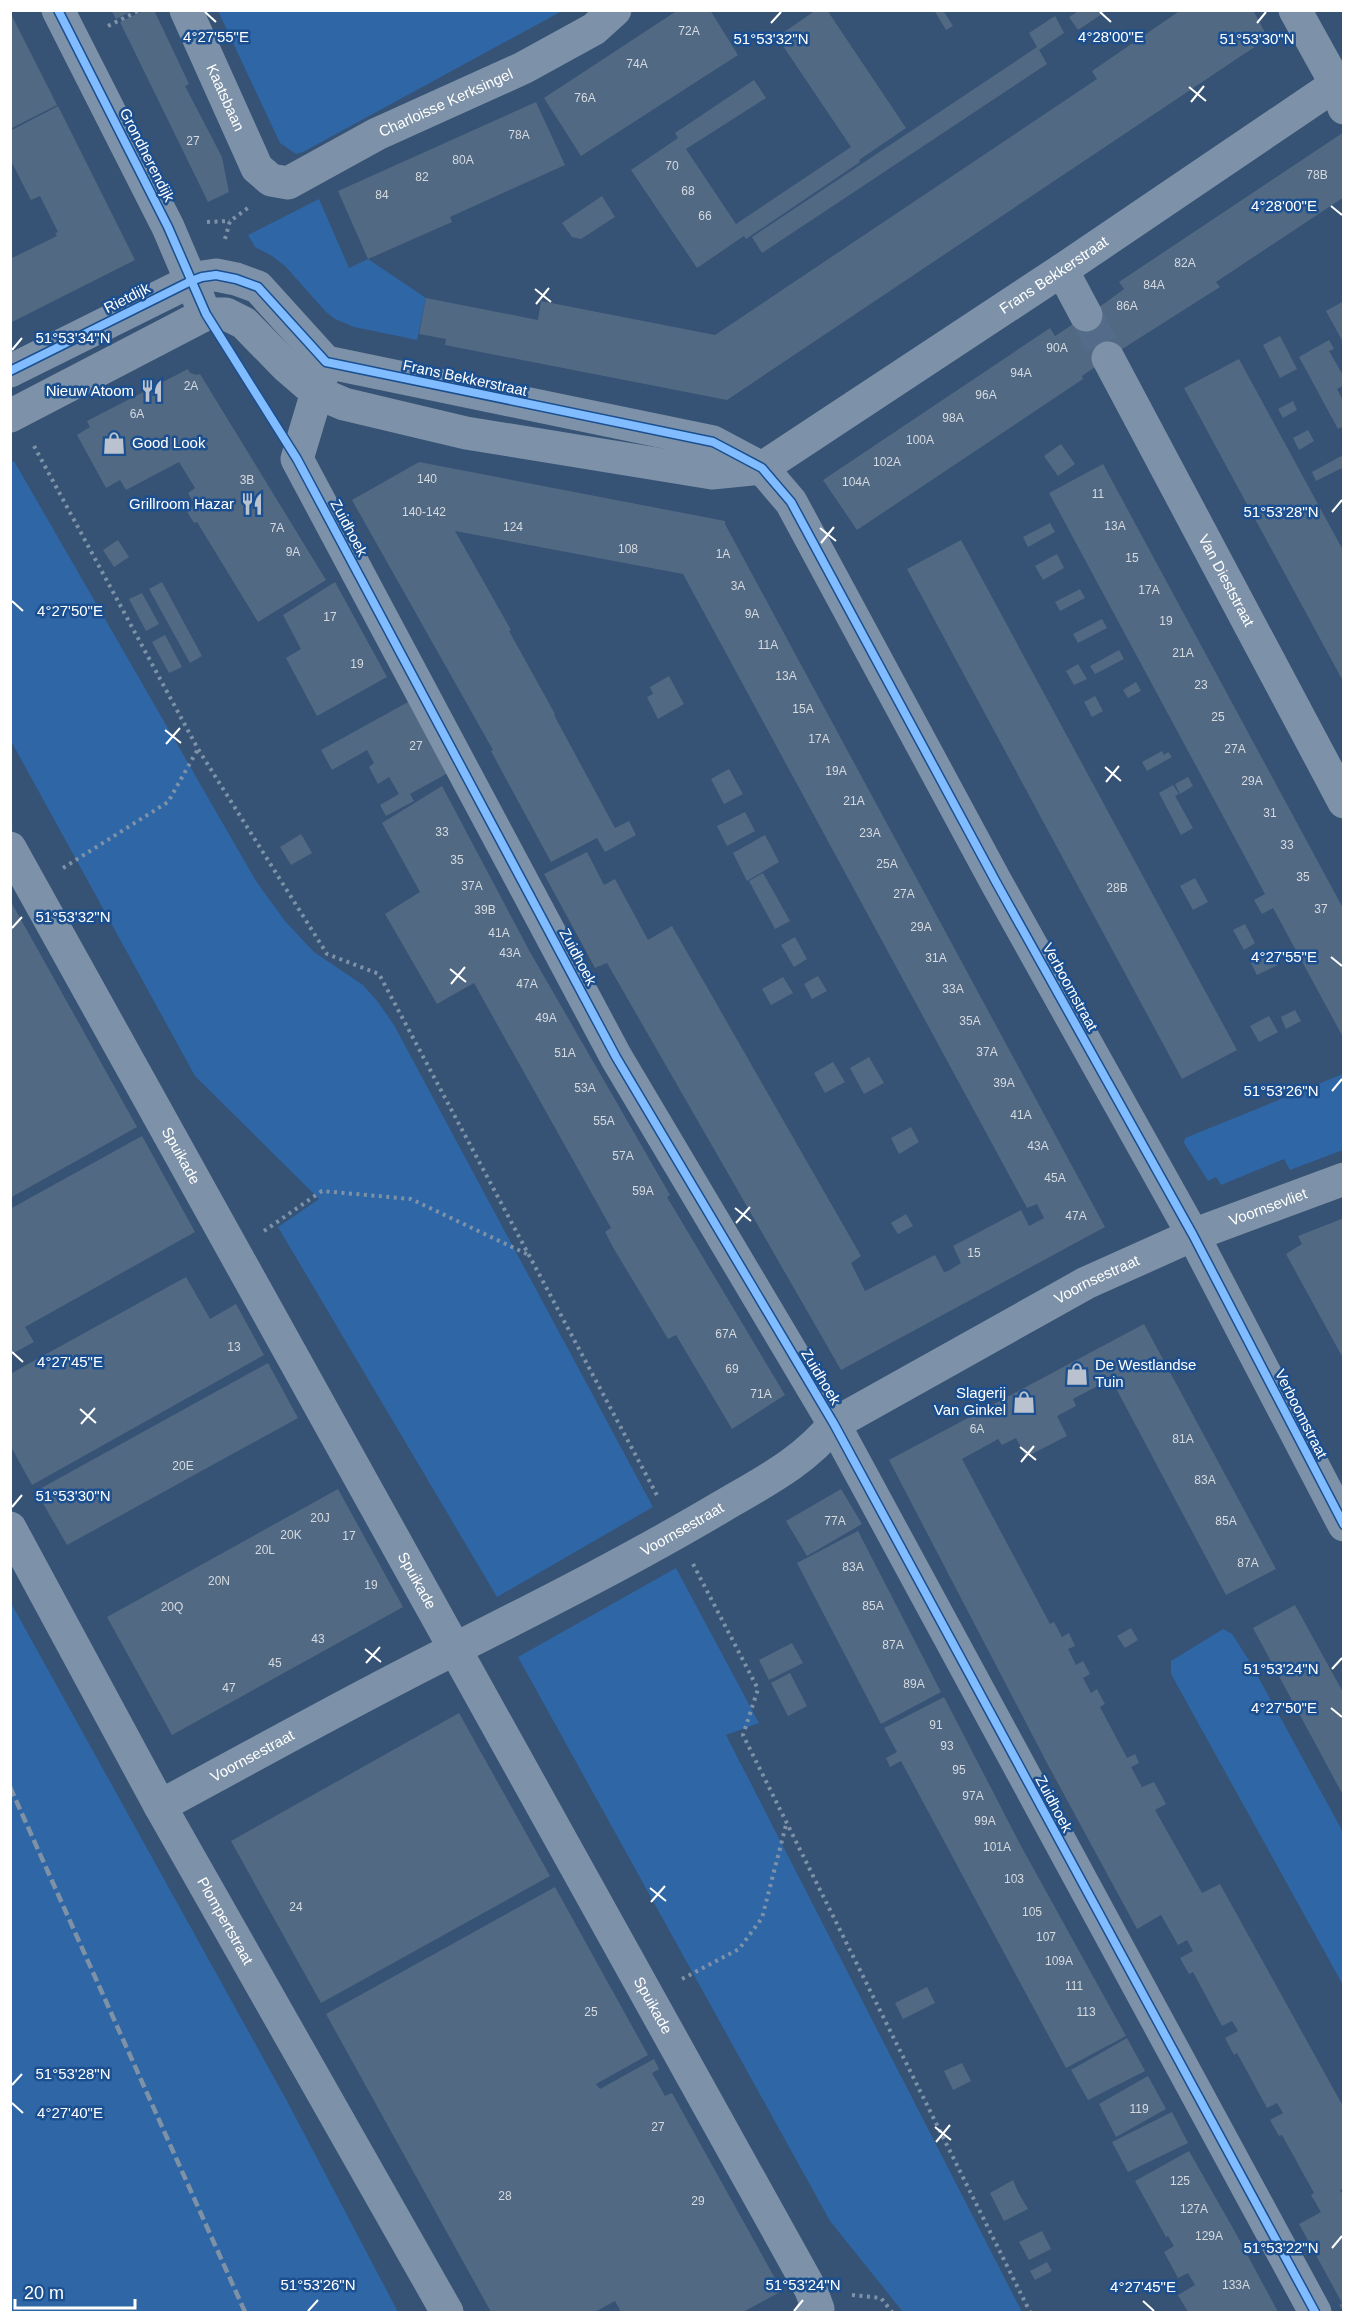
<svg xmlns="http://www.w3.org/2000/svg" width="1354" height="2323" viewBox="0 0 1354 2323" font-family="Arial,sans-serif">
<rect width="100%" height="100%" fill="#365274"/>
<g fill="#2f66a5">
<polygon points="218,11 562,11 303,152 296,154 280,143"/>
<polygon points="319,199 349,268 368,259 426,298 417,340 354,327 335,319 326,312 285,266 272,256 255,247 248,235"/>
<polygon points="14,461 256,881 285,921 314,952 363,985 378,1002 394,1025 653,1507 497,1597 278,1227 319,1199 195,1076 11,741 10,463"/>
<polygon points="1343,1074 1343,1150 1290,1170 1284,1159 1221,1185 1216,1177 1208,1181 1184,1143 1185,1138"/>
<polygon points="676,1568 759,1723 726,1735 1022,2312 903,2312 830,2221 518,1657"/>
<polygon points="11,1603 287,2101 398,2312 11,2312"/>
<polygon points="1223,1629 1232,1634 1250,1662 1343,1832 1343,1985 1171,1674 1171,1661"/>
</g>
<g fill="#526984">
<polygon points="111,10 134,10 116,19"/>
<polygon points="145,10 154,10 189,84 185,86 222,157 229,192 208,202 120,22"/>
<polygon points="678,10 710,10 738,55 581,156 544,98"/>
<polygon points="816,10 827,10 906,128 859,160 860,162 746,239 744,236 697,268 631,170 678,138 675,133 754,80 766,98 686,149 736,224 851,147 777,37"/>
<polygon points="934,10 943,10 953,26 946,30"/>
<polygon points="1080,10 1108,10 1078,30 1069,17"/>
<polygon points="1181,10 1253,10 1268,38 727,400 445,345 446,339 419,334 426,298 538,320 541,301 715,335 1097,79 1092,71"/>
<polygon points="10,12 57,105 10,129"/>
<polygon points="1055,16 1064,33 1039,50 1047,64 762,253 752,237 1037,47 1029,33"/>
<polygon points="536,102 565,165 450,217 452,222 368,259 338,191"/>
<polygon points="58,106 135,260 10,323 10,259 57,236 55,233 58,232 40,196 31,200 10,159 10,131"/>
<polygon points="1344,132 1344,197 1216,282 1220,287 1108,358 1082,376 1083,379 857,530 823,480 1050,328 1055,336 1105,303 1124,289 1119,282"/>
<polygon points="602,196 615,217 581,239 572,237 562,223"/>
<polygon points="1344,301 1344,344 1326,311"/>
<polygon points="1280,336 1297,369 1280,378 1263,345"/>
<polygon points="1329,340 1334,349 1329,351 1344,377 1344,385 1337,389 1344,402 1344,426 1338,429 1299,357"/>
<polygon points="1239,359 1344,552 1344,683 1184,388"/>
<polygon points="188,369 190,373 197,375 200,374 326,580 258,622 197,522 194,523 186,510 195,505 188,493 195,488 179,462 126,490 120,480 106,488 77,435 90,427 87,421"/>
<polygon points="1293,401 1297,410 1283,418 1278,409"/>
<polygon points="1308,430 1314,441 1299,450 1293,438"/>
<polygon points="1061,444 1075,464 1058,476 1044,456"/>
<polygon points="1343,455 1344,467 1316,481 1312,472"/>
<polygon points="419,462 725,521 725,524 1105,1227 841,1370 607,963 595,968 544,874 587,852 604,885 615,879 648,940 672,926 861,1256 851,1263 865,1291 935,1255 944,1272 948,1271 961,1263 953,1246 1021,1210 1029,1226 1044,1218 1037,1204 1027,1208 683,574 455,531 511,630 509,631 555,714 554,715 615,828 629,821 636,835 605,852 597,838 551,862 491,751 493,750 352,500"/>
<polygon points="1103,464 1344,910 1344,1039 1273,908 1262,914 1254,900 1265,894 1049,493"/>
<polygon points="1050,523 1055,532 1028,547 1023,537"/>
<polygon points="118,540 129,557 114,567 103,550"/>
<polygon points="961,540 1237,1050 1182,1079 907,569"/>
<polygon points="1057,554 1064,568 1043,580 1035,566"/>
<polygon points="162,582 202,656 190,663 149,589"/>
<polygon points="335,582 387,677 317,716 286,658 301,649 283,615"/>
<polygon points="1080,589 1085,598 1060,611 1055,602"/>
<polygon points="142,593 159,624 146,631 129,599"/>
<polygon points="1102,619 1107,628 1078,643 1073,634"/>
<polygon points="165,635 182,667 169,673 152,642"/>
<polygon points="1119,650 1124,659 1095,674 1090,666"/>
<polygon points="1078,664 1087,679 1074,685 1066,671"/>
<polygon points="669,676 684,704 658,719 647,697 653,694 650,687"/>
<polygon points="1136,682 1141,691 1128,698 1123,690"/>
<polygon points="1095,696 1103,711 1092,717 1084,702"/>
<polygon points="408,702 448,773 410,794 414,801 386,816 380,805 399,794 389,777 378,784 369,767 374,763 367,750 332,770 321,750"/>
<polygon points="1162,751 1164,755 1168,752 1172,757 1147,771 1142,762"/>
<polygon points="729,769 743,794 724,804 711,779"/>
<polygon points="1188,777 1193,786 1180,794 1175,784"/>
<polygon points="1173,785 1179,794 1175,796 1193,828 1181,835 1159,793"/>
<polygon points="442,786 530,952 670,1195 667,1197 785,1395 732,1429 676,1335 668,1339 614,1249 605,1232 611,1228 474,983 437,1004 385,914 420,892 382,823"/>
<polygon points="745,812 755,831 727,846 717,826"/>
<polygon points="301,834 312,853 291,865 280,847"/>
<polygon points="765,835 779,862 747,881 733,853"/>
<polygon points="763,873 790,921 775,929 749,881"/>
<polygon points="1195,878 1208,902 1193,910 1180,886"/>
<polygon points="10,900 137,1127 10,1198"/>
<polygon points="1245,924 1255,943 1244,950 1233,930"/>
<polygon points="795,937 807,959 794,967 781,945"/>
<polygon points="1271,950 1278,965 1257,975 1250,961"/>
<polygon points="818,976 827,991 812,999 804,984"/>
<polygon points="783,977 793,993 771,1005 762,989"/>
<polygon points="1295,1010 1301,1021 1286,1029 1281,1017"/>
<polygon points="1269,1016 1278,1032 1259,1042 1250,1026"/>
<polygon points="869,1057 884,1083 864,1094 850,1068"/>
<polygon points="833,1062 845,1082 825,1093 814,1073"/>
<polygon points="911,1127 919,1142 899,1154 891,1138"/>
<polygon points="142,1136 195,1232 25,1327 34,1342 10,1355 10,1209"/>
<polygon points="906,1214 913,1226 898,1234 891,1223"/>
<polygon points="1344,1218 1344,1360 1286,1254 1302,1244 1298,1236"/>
<polygon points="186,1277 210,1319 236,1304 264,1355 32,1485 10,1445 10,1374"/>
<polygon points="1144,1324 1276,1569 1226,1595 1111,1379 1073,1399 1076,1406 1057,1416 1067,1436 1026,1457 1016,1438 1002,1445 998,1439 962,1459 1050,1624 1054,1622 1062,1637 1069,1633 1075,1646 1068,1649 1076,1665 1083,1661 1090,1674 1083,1678 1091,1693 1097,1689 1105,1704 1100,1707 1127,1758 1135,1754 1139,1763 1131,1767 1142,1787 1154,1782 1166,1804 1155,1810 1202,1893 1220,1884 1344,2108 1344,2188 1340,2190 1344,2197 1344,2312 1339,2305 1342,2303 1299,2224 1321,2212 1311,2195 1314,2193 1282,2135 1279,2136 1270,2120 1283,2113 1277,2103 1267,2108 1237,2053 1234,2055 1225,2038 1238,2031 1232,2021 1222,2026 1193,1972 1189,1974 1180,1958 1193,1951 1187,1940 1178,1945 1161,1915 1137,1929 1048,1765 889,1460"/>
<polygon points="268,1363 298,1418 67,1545 36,1491"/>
<polygon points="338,1489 403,1607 172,1735 107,1617"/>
<polygon points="841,1489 862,1524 807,1556 786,1521"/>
<polygon points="858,1531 941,1692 881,1724 797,1563"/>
<polygon points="1295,1605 1344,1694 1344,1797 1253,1628"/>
<polygon points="1131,1628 1138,1640 1125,1648 1117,1636"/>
<polygon points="792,1643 803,1663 769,1680 759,1660"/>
<polygon points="790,1673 807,1706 788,1716 771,1683"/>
<polygon points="944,1697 1021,1846 1126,2036 1066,2068 901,1761 890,1767 886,1758 897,1752 884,1728"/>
<polygon points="459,1713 550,1876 321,2003 231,1841"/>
<polygon points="555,1887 648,2055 596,2084 600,2089 654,2059 659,2069 652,2073 665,2096 672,2093 782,2291 743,2312 621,2312 615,2301 595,2312 491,2312 326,2014"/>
<polygon points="927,1987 935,2003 903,2019 895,2003"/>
<polygon points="1127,2038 1145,2071 1088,2100 1071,2070"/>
<polygon points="962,2063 971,2081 953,2090 944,2071"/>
<polygon points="1148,2076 1166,2109 1116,2137 1099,2104"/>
<polygon points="1172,2112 1188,2143 1128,2172 1112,2142"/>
<polygon points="1189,2151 1234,2230 1278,2312 1188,2312 1178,2295 1195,2285 1188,2273 1178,2278 1164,2252 1174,2246 1168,2236 1166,2237 1135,2181"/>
<polygon points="1013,2180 1018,2192 1028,2209 1004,2221 990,2193"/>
<polygon points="1042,2231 1051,2249 1029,2260 1019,2242"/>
<polygon points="1047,2262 1052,2271 1035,2280 1030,2271"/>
</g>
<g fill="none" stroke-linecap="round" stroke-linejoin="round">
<polyline stroke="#546c89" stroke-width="33" stroke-dasharray="33 16" stroke-linecap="butt" points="1086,315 1108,358"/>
<g stroke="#7d92a8" stroke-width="4" stroke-dasharray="3 4.5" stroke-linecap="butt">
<polyline points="108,26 140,10"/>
<polyline points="207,222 230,221"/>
<polyline points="225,239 230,221 248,208"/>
<polyline points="34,446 198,749 327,954 379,974 659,1499"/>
<polyline points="63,868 168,802 198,749"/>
<polyline points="264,1231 322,1191 411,1199 531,1256"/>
<polyline points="693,1564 758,1689 743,1735 1030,2312"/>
<polyline points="682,1979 739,1949 762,1918 786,1825"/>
<polyline points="852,2295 881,2298 892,2312"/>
</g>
<g stroke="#7d92a8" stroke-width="33">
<polyline points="58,10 168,227 200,302"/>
<path id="s1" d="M186,10l71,158 14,12 17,3 89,-49 146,-66 71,-39 21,-19"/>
<polyline points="1295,10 1336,84 1344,108"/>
<polyline points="1062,270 1086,315"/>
<path id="s2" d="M1108,358l236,444"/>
<polyline points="326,362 297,459 616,1057 834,1424 1315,2312"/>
<polyline points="10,371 191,281 202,277 216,275 236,279 258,287 326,362 713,442 762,468 791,502 996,882 1193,1235 1344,1525"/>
<path id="s3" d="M10,416l196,-102h20l18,9 42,43 30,26 28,12 122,29 246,40 50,-5 300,-198 282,-191"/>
<path id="s4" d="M10,848l801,1442 7,19 -6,3"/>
<path id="s5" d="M10,1528l150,278 287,506"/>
<path id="s6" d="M160,1806c99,-53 196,-108 297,-158 89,-45 178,-90 264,-141 42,-25 82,-44 113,-83l252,-141 107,-48 151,-56"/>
</g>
<g stroke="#7e92a7" stroke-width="4.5" stroke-dasharray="10 4.5" stroke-linecap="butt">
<polyline points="10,1787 245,2312"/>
<polyline points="10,2312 12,2312"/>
</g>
<g stroke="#1b4f8f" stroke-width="11">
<g id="cycleway">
<polyline points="58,10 168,227 206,314 297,459 616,1057 834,1424 1315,2312"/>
<polyline points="10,371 191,281 202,277 216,275 236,279 258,287 326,362 713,442 762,468 791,502 996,882 1193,1235 1344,1525"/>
</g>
</g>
<use href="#cycleway" stroke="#80bcff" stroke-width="8"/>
</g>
<path fill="none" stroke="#fff" stroke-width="2" d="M205,12l11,10M1100,12l11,10M771,23l10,-11M1257,23l9,-11M1189,87l17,14M1191,102l13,-16M1331,206l11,9M535,289l16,13M536,304l13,-16M12,350l10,-12M1332,512l10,-12M820,528l16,13M821,543l13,-16M12,601l11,10M165,730l16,13M166,744l14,-16M1105,767l16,14M1106,782l13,-16M12,928l10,-11M1331,957l11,9M450,969l16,13M451,984l14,-17M1332,1091l10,-12M735,1208l16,13M736,1223l14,-16M12,1352l11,10M80,1409l16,14M81,1424l14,-16M1020,1447l16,13M1021,1462l13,-16M12,1507l10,-12M365,1649l16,13M366,1663l14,-16M1332,1669l10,-11M1331,1708l11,9M650,1888l16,13M651,1902l14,-16M12,2085l10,-11M12,2103l11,10M935,2127l16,13M936,2142l14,-17M1332,2248l10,-12M1143,2301l11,10M308,2311l10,-11M794,2311l9,-11"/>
<defs>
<g id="restaurant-bare" transform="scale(1.8)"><path d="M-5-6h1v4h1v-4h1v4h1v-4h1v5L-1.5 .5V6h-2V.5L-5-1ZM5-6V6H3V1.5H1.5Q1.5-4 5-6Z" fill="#b9c2ce" stroke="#1b4f8f" stroke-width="2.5" paint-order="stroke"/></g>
<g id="shop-bare" transform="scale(1.8)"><path d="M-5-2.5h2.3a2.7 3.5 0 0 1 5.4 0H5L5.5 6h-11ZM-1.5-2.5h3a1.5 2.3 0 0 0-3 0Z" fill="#b9c2ce" stroke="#1b4f8f" stroke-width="2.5" paint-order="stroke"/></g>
</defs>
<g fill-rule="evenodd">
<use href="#restaurant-bare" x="152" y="391"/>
<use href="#shop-bare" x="114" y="443"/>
<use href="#restaurant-bare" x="252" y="504"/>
<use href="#shop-bare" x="1077" y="1374"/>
<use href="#shop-bare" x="1024" y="1402"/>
</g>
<g text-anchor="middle" stroke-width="5" stroke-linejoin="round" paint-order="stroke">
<g font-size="12" fill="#d4dae0">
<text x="689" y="35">72A</text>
<text x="637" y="68">74A</text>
<text x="585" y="102">76A</text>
<text x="519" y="139">78A</text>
<text x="193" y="145">27</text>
<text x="463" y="164">80A</text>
<text x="672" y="170">70</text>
<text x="1317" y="179">78B</text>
<text x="422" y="181">82</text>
<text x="688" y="195">68</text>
<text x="382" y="199">84</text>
<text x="705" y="220">66</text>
<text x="1185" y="267">82A</text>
<text x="1154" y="289">84A</text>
<text x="1127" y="310">86A</text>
<text x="1057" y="352">90A</text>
<text x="1021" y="377">94A</text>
<text x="191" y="390">2A</text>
<text x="986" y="399">96A</text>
<text x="137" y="418">6A</text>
<text x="953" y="422">98A</text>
<text x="920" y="444">100A</text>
<text x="887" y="466">102A</text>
<text x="427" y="483">140</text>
<text x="247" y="484">3B</text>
<text x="856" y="486">104A</text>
<text x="1098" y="498">11</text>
<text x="424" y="516">140-142</text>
<text x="1115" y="530">13A</text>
<text x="513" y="531">124</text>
<text x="277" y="532">7A</text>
<text x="628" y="553">108</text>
<text x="293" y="556">9A</text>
<text x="723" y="558">1A</text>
<text x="1132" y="562">15</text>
<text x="738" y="590">3A</text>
<text x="1149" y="594">17A</text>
<text x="752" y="618">9A</text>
<text x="330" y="621">17</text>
<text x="1166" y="625">19</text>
<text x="768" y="649">11A</text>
<text x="1183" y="657">21A</text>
<text x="357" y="668">19</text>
<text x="786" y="680">13A</text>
<text x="1201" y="689">23</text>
<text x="803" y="713">15A</text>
<text x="1218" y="721">25</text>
<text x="819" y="743">17A</text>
<text x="416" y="750">27</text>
<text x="1235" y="753">27A</text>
<text x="836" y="775">19A</text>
<text x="1252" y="785">29A</text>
<text x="854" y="805">21A</text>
<text x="1270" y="817">31</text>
<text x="442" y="836">33</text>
<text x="870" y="837">23A</text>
<text x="1287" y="849">33</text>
<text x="457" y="864">35</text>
<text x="887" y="868">25A</text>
<text x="1303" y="881">35</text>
<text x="472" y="890">37A</text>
<text x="1117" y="892">28B</text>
<text x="904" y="898">27A</text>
<text x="1321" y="913">37</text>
<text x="485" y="914">39B</text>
<text x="921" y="931">29A</text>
<text x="499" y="937">41A</text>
<text x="510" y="957">43A</text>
<text x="936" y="962">31A</text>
<text x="527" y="988">47A</text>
<text x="953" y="993">33A</text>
<text x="546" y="1022">49A</text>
<text x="970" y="1025">35A</text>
<text x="987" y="1056">37A</text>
<text x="565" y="1057">51A</text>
<text x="1004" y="1087">39A</text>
<text x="585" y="1092">53A</text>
<text x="1021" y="1119">41A</text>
<text x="604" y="1125">55A</text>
<text x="1038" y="1150">43A</text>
<text x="623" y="1160">57A</text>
<text x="1055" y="1182">45A</text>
<text x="643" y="1195">59A</text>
<text x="1076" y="1220">47A</text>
<text x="974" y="1257">15</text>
<text x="726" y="1338">67A</text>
<text x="234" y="1351">13</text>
<text x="732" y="1373">69</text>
<text x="761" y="1398">71A</text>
<text x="977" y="1433">6A</text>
<text x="1183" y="1443">81A</text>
<text x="183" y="1470">20E</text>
<text x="1205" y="1484">83A</text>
<text x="320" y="1522">20J</text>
<text x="835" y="1525">77A</text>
<text x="1226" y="1525">85A</text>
<text x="291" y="1539">20K</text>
<text x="349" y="1540">17</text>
<text x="265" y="1554">20L</text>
<text x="1248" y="1567">87A</text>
<text x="853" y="1571">83A</text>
<text x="219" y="1585">20N</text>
<text x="371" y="1589">19</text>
<text x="873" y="1610">85A</text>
<text x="172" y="1611">20Q</text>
<text x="318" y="1643">43</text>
<text x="893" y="1649">87A</text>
<text x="275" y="1667">45</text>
<text x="914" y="1688">89A</text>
<text x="229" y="1692">47</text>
<text x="936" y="1729">91</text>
<text x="947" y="1750">93</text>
<text x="959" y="1774">95</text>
<text x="973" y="1800">97A</text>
<text x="985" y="1825">99A</text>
<text x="997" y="1851">101A</text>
<text x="1014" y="1883">103</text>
<text x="296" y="1911">24</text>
<text x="1032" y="1916">105</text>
<text x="1046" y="1941">107</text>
<text x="1059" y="1965">109A</text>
<text x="1074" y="1990">111</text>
<text x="591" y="2016">25</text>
<text x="1086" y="2016">113</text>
<text x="1139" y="2113">119</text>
<text x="658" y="2131">27</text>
<text x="1180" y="2185">125</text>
<text x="505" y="2200">28</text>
<text x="698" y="2205">29</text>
<text x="1194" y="2213">127A</text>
<text x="1209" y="2240">129A</text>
<text x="1236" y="2289">133A</text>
</g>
<g font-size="15" fill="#fff" stroke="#1b4f8f">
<text dy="5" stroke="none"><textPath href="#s1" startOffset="96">Kaatsbaan</textPath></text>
<text dy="5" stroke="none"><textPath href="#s1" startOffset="386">Charloisse Kerksingel</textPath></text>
<text transform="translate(147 155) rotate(63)" y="5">Grondherendijk</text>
<text dy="5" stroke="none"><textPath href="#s3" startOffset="1166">Frans Bekkerstraat</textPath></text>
<text transform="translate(127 298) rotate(-27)" y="5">Rietdijk</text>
<text transform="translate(465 378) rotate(12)" y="5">Frans Bekkerstraat</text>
<text transform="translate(349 528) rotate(62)" y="5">Zuidhoek</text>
<text dy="5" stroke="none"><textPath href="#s2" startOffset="252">Van Dieststraat</textPath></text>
<text transform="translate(578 957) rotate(62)" y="5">Zuidhoek</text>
<text transform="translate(1070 987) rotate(61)" y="5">Verboomstraat</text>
<text dy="5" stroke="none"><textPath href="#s4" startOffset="352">Spuikade</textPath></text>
<text dy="5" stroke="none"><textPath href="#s6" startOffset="1263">Voornsevliet</textPath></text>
<text dy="5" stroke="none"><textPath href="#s6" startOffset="1077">Voornsestraat</textPath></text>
<text transform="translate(821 1377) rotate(59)" y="5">Zuidhoek</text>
<text transform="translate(1301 1414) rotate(63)" y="5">Verboomstraat</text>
<text dy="5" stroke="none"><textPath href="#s6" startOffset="591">Voornsestraat</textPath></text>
<text dy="5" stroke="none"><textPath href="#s4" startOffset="838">Spuikade</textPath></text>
<text dy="5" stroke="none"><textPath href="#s6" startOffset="105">Voornsestraat</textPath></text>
<text transform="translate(1054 1804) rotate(62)" y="5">Zuidhoek</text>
<text dy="5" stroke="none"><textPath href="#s5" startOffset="448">Plompertstraat</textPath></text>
<text dy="5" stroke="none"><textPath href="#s4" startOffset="1324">Spuikade</textPath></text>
</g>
<g font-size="15" fill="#fff" stroke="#1b4f8f" text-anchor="end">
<text x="134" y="396">Nieuw Atoom</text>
<text x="132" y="448" text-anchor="start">Good Look</text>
<text x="234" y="509">Grillroom Hazar</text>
<text x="1095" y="1370" text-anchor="start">De Westlandse<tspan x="1095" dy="17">Tuin</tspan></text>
<text x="1006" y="1398">Slagerij<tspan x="1006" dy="17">Van Ginkel</tspan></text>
</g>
</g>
<g font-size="15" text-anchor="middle" fill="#fff" stroke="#1b4f8f" stroke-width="5" stroke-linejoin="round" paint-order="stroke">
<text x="216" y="42">4°27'55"E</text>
<text x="1111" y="42">4°28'00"E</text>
<text x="771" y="44">51°53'32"N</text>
<text x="1257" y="44">51°53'30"N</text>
<text x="1284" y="211">4°28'00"E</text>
<text x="73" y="343">51°53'34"N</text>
<text x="1281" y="517">51°53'28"N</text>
<text x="70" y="616">4°27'50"E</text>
<text x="73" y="922">51°53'32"N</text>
<text x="1284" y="962">4°27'55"E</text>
<text x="1281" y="1096">51°53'26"N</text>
<text x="70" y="1367">4°27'45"E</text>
<text x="73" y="1501">51°53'30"N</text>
<text x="1281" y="1674">51°53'24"N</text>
<text x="1284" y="1713">4°27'50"E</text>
<text x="73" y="2079">51°53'28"N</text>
<text x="70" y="2118">4°27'40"E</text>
<text x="1281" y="2253">51°53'22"N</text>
<text x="318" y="2290">51°53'26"N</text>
<text x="803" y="2290">51°53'24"N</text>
<text x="1143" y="2292">4°27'45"E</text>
</g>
<rect width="1354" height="2323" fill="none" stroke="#ffffff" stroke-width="24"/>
<path d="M15 2299v9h120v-9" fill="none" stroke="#ffffff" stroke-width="3"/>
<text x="24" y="2299" font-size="18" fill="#ffffff" stroke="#1b4f8f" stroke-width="4.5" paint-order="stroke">20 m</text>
</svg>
